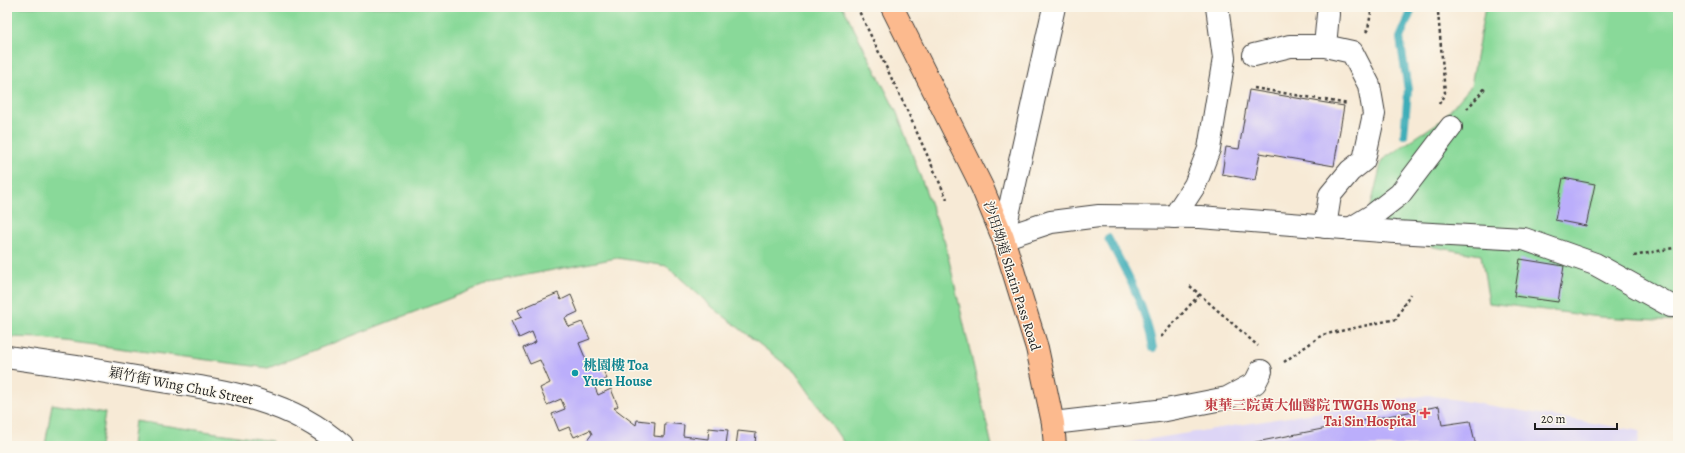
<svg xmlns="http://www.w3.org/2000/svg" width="1685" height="453" font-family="Alegreya,'Noto Serif TC',serif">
<rect width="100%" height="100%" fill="#fbf7ec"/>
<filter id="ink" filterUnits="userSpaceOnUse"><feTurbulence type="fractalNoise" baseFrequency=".025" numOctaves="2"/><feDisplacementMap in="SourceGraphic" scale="8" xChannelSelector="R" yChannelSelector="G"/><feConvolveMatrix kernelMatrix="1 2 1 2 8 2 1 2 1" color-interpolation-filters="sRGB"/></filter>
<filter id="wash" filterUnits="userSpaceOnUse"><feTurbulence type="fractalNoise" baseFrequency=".012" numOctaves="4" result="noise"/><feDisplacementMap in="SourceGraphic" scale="16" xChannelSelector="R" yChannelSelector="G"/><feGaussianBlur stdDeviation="0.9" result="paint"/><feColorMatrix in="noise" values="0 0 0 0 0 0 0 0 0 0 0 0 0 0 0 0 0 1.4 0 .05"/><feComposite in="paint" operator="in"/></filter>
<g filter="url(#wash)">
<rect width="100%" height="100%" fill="#f7ead6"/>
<polygon fill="#ddd5f6" points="1428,395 1640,431 1638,446 1107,446"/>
<g fill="#89d999" stroke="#527a5a">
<polygon points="7,7 843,7 897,113 945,243 992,446 846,446 795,372 711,306 667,266 617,258 495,281 268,368 42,338 7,337"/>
<polygon points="1485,7 1678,7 1678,321 1600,317 1489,303 1481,255 1364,235 1382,160 1442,120 1471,86"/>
<polygon points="52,404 105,413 100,446 45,446"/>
<polygon points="135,421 272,441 271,446 132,446"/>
</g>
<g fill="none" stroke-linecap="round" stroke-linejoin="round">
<g stroke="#3dadb8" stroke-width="8">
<polyline points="1404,135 1408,90 1400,38 1413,7"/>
<path d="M 1108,238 C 1127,273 1146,308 1153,348"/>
</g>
</g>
<g id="blocks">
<g fill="#bbaefb">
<polygon points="1249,90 1344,106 1334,166 1260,153 1255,180 1222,174 1226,147 1239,149"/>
<polygon points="1563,178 1595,184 1586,226 1555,220"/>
<polygon points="1520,259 1564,266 1558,302 1514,296"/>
<polygon points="558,293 561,300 571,295 578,312 565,318 569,327 582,322 590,339 579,343 589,367 600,363 607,379 594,385 598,395 611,389 618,406 614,408 636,425 637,420 655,422 654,436 664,437 665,423 684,425 683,436 708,439 709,428 728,430 726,444 735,446 583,446 592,434 590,430 574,437 569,427 559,431 552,414 565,409 561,399 547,405 540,388 550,383 540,360 530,364 523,348 536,342 532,332 519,338 511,321 522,317 518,310"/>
<polygon points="1439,406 1442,425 1470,421 1476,446 1236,446"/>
<polygon points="738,431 756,433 755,444 763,445 763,446 736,446"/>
</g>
</g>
</g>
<g filter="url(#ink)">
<use href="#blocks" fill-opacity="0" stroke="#3d3b38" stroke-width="1"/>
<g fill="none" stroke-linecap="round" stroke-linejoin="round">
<g stroke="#3d3b38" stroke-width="24">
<g id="minor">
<polyline points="1325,46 1328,14"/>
<polyline points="1254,55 1290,46 1325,46 1352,52 1369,85 1374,114 1364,160 1350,171 1330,195 1325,227"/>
<polyline points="1174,217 1195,185 1209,149 1224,58 1217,7"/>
<polyline points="1350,229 1373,215 1400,194 1451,127"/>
<polyline points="1003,238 1051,222 1099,216 1200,217 1395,232 1524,239 1595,264 1671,306 1678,306"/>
<polyline points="1003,238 1054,7"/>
<path d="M 7,357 C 52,363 97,370 142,378 C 213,389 287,396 342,446"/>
<polyline points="1053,423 1166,410 1227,398 1255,383 1261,371"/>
</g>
</g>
<g stroke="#3d3b38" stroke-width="24">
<polyline id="major" points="892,7 982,187 1003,238 1037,348 1053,423 1055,446"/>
</g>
<g stroke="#3d3b38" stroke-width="2.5" stroke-dasharray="3 3" stroke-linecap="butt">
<polyline points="857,7 905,106 947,199"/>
<polyline points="1439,7 1438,12 1445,93 1439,104"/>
<polyline points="1366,32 1368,29 1372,7"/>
<polyline points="1254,88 1348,104"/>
<polyline points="1467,109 1486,87"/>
<polyline points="1634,256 1678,247"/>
<polyline points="1190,286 1258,346"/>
<polyline points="1161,337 1200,294"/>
<polyline points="1284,362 1322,335 1396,319 1410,294"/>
</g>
<use href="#minor" stroke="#fff" stroke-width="22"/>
<use href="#major" stroke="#fcba8e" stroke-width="22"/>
</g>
</g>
<circle fill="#0f9aa8" stroke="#fbf7ec" stroke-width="1.5" cx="575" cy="373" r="4"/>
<path fill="#e0444e" stroke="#fbf7ec" stroke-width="1.5" d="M1423 407h4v4h4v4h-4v4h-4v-4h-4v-4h4z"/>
<g text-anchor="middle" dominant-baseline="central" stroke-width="3" stroke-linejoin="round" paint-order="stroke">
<g font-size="14" fill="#1c1c1c" stroke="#fbf7ec">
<text transform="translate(1012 276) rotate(72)">沙田坳道 Shatin Pass Road</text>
<text transform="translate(181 386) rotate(11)">穎竹街 Wing Chuk Street</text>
</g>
<g font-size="14" font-weight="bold" fill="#0d838f" stroke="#fbf7ec" text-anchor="start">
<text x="583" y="365">桃園樓 Toa<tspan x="583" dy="16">Yuen House</tspan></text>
</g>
<g font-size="14" font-weight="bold" fill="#be3a42" stroke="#fbf7ec" text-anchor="end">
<text x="1416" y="405">東華三院黃大仙醫院 TWGHs Wong<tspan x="1416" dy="16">Tai Sin Hospital</tspan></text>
</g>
</g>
<rect width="1685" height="453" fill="none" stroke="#fbf7ec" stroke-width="24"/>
<path d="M1535 423v6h82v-6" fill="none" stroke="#1c1c1c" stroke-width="2"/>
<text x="1541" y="423" font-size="12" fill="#1c1c1c" stroke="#fbf7ec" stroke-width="3" paint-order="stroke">20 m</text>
</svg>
